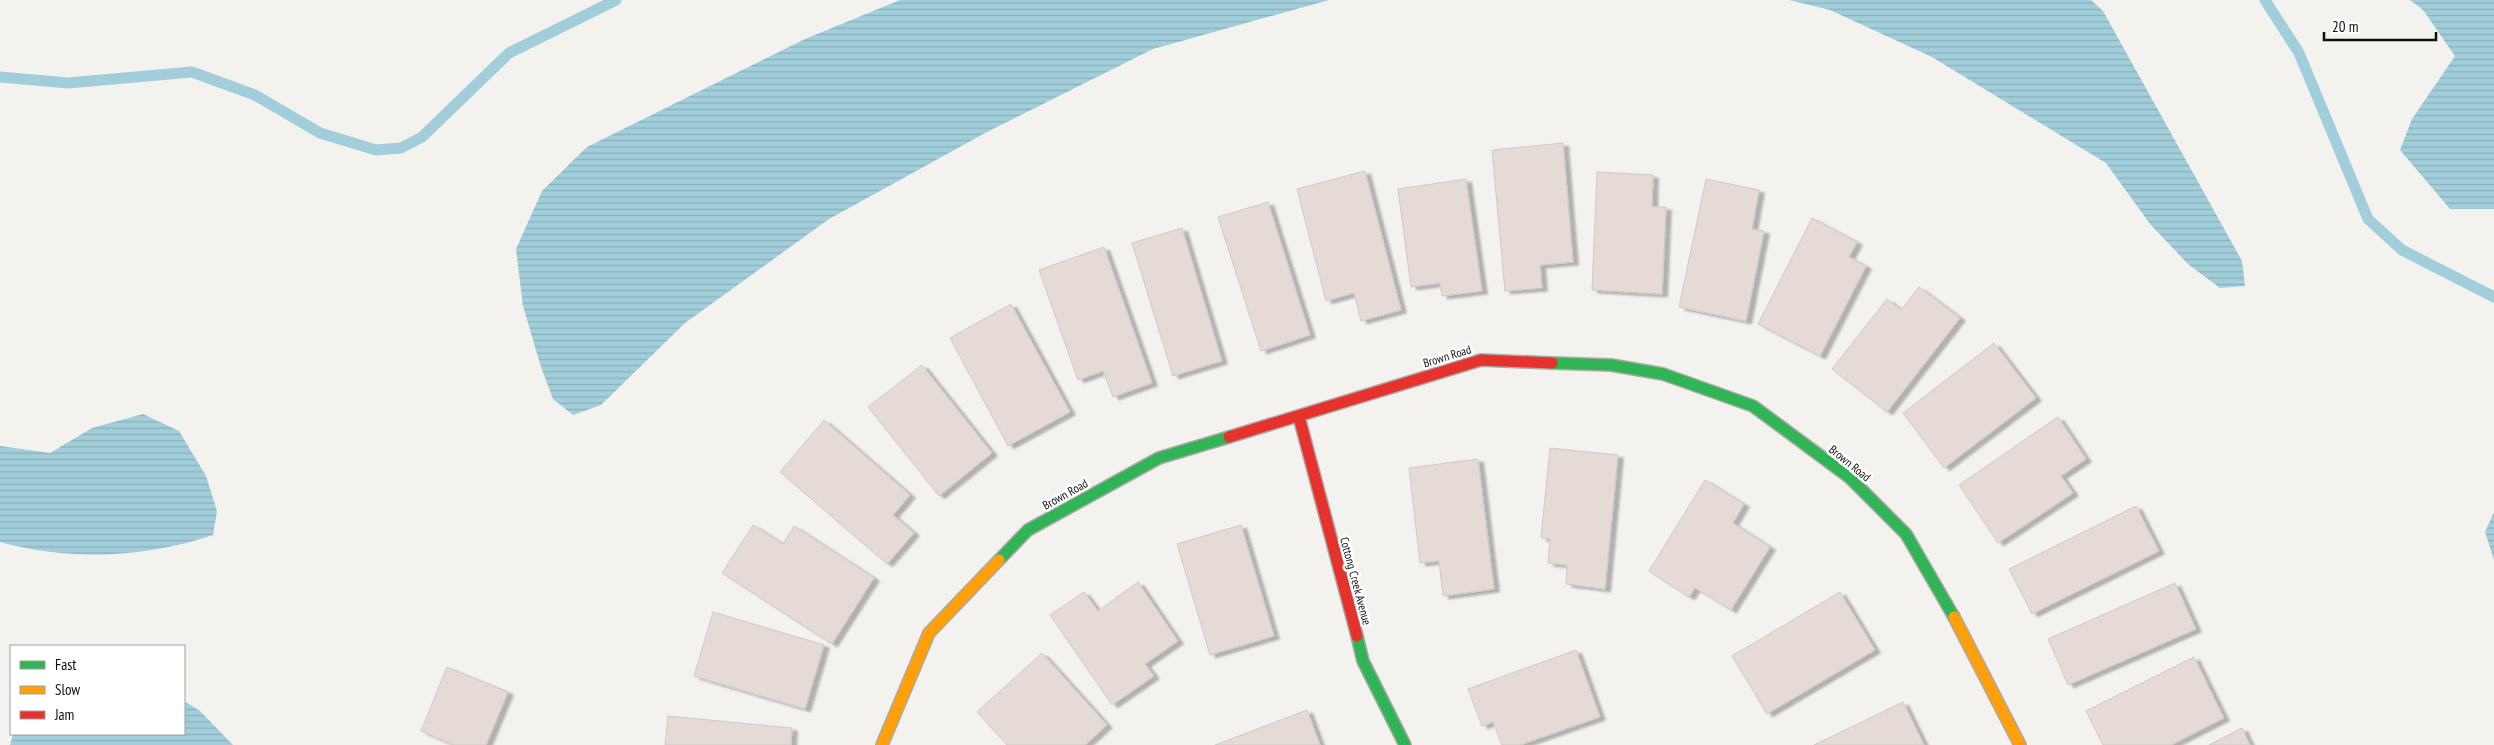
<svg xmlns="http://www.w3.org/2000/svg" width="2494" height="745" font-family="'PT Sans Narrow',sans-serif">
<defs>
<pattern id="water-rules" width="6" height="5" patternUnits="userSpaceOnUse" patternTransform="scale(1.25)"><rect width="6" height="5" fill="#a1ceda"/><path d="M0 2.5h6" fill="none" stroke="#89b0ba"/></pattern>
<filter id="shadow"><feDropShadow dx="5.5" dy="3" stdDeviation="1" flood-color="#0004"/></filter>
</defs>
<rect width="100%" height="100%" fill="#f3f2ee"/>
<g fill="url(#water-rules)">
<polygon points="900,0 1329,0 1153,49 987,132 829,219 685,323 601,405 573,415 553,399 541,367 523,306 516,249 542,191 587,147 805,39"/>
<polygon points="1789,0 2091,0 2103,11 2242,261 2245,286 2220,288 2188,264 2150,224 2106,163 1932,57 1830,10"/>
<polygon points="2410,0 2494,0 2494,209 2450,209 2400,150 2412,119 2455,56 2423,10"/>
<path d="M 143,414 L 179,431 L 206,476 L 217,511 L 213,535 C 145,558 70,561 0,542 L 0,446 L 50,453 L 92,428 Z"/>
<polygon points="2494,512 2494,560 2485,532"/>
<polygon points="184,701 200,711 233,745 10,745 13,734 184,734"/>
</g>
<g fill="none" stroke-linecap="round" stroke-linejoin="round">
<g stroke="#a1ceda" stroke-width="11">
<polyline points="2265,0 2299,53 2368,219 2402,250 2494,297"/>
<polyline points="0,77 68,83 192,72 255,95 320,133 376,150 401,148 422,137 509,53 616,0"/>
</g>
</g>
<g fill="#e6dad7" stroke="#cccac8" filter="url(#shadow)">
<polygon points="1563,143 1573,262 1540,265 1542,288 1505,291 1492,150"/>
<polygon points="1365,171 1401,310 1361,321 1354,293 1326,301 1297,189"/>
<polygon points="1597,172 1653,175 1652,207 1666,207 1662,294 1592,290"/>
<polygon points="1466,179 1482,291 1442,296 1440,283 1411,287 1398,189"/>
<polygon points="1706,179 1759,190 1752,229 1764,231 1746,321 1679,307"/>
<polygon points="1268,202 1310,335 1261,351 1218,217"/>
<polygon points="1812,218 1857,242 1849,257 1866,266 1820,356 1758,324"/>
<polygon points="1182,228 1222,361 1173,376 1132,243"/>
<polygon points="1104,247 1152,383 1113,397 1103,371 1078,380 1039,270"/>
<polygon points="1919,287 1960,318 1887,412 1832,369 1887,299 1901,310"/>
<polygon points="1011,304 1070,412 1008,446 950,338"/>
<polygon points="1994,343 2036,398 1944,468 1903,413"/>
<polygon points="922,365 992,453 939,496 868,407"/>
<polygon points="2058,417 2086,459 2061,476 2073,493 1998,543 1959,485"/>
<polygon points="824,420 910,495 893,515 914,533 887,564 780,472"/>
<polygon points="1550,448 1618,455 1605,589 1566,584 1567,565 1548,563 1550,539 1541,538"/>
<polygon points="1478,459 1494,589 1443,596 1439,561 1420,563 1409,468"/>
<polygon points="1705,480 1744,504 1733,523 1770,547 1731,610 1695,588 1689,597 1649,571"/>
<polygon points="2136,506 2159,551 2032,614 2009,569"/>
<polygon points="753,525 783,544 794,526 874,578 832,644 722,573"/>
<polygon points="1241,525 1274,636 1210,655 1177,544"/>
<polygon points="1138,582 1178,641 1145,664 1154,676 1112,705 1050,615 1084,592 1098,611"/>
<polygon points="2175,583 2196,629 2068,685 2048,639"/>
<polygon points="1840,592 1875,650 1767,714 1732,656"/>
<polygon points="713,612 824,645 805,709 694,676"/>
<polygon points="1576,650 1600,717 1520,745 1502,745 1493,722 1482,726 1468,689"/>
<polygon points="1042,653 1107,725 1085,745 1007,745 977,712"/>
<polygon points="2194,657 2224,718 2171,745 2103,745 2086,711"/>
<polygon points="447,667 508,692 486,745 454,745 421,731"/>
<polygon points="1903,702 1924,745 1814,745"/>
<polygon points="1307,710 1320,745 1215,745"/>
<polygon points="668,716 792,728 791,745 665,745"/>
<polygon points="2242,728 2250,745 2209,745"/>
</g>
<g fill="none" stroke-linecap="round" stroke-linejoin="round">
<g stroke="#abaaa8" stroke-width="14">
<g id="fast">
<polyline points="1552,363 1611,365 1663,374 1753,406 1849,477 1906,534 1954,617"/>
<polyline points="999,560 1028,530 1159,458 1229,437"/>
<polyline points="1357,636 1363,661 1405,745"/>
</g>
</g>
<g stroke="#abaaa8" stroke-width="14">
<g id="slow">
<polyline points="1954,617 2020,745"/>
<polyline points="882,745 929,633 999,560"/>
</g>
</g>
<g stroke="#abaaa8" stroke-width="14">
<g id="jam">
<polyline points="1299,417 1357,636"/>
<polyline points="1229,437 1481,360 1552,363"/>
</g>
</g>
<use href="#fast" stroke="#30b455" stroke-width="11"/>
<use href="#slow" stroke="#ff9f0a" stroke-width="11"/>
<use href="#jam" stroke="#e5322d" stroke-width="11"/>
</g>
<g text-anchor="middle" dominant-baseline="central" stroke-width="5" stroke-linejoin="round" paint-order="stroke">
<g font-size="12" fill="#0e0e0c" stroke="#fff">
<text transform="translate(1447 356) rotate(-17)">Brown Road</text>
<text transform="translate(1850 463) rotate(39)">Brown Road</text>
<text transform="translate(1065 494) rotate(-29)">Brown Road</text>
<text transform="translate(1356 581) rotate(75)">Cottong Creek Avenue</text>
</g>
</g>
<rect x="10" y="645" width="175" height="90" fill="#ffffff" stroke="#9f9f9e"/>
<rect x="20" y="661" width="25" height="8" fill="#30b455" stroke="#9f9f9e"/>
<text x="55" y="670" font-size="15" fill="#0e0e0c">Fast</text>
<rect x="20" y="686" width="25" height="8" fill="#ff9f0a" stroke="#9f9f9e"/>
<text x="55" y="695" font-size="15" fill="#0e0e0c">Slow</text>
<rect x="20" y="711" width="25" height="8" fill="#e5322d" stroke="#9f9f9e"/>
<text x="55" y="720" font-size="15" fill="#0e0e0c">Jam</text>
<path d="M2324 32v8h112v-8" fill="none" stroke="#0e0e0c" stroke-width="2.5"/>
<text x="2332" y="32" font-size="15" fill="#0e0e0c" stroke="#ffffff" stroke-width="4" paint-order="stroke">20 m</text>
</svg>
